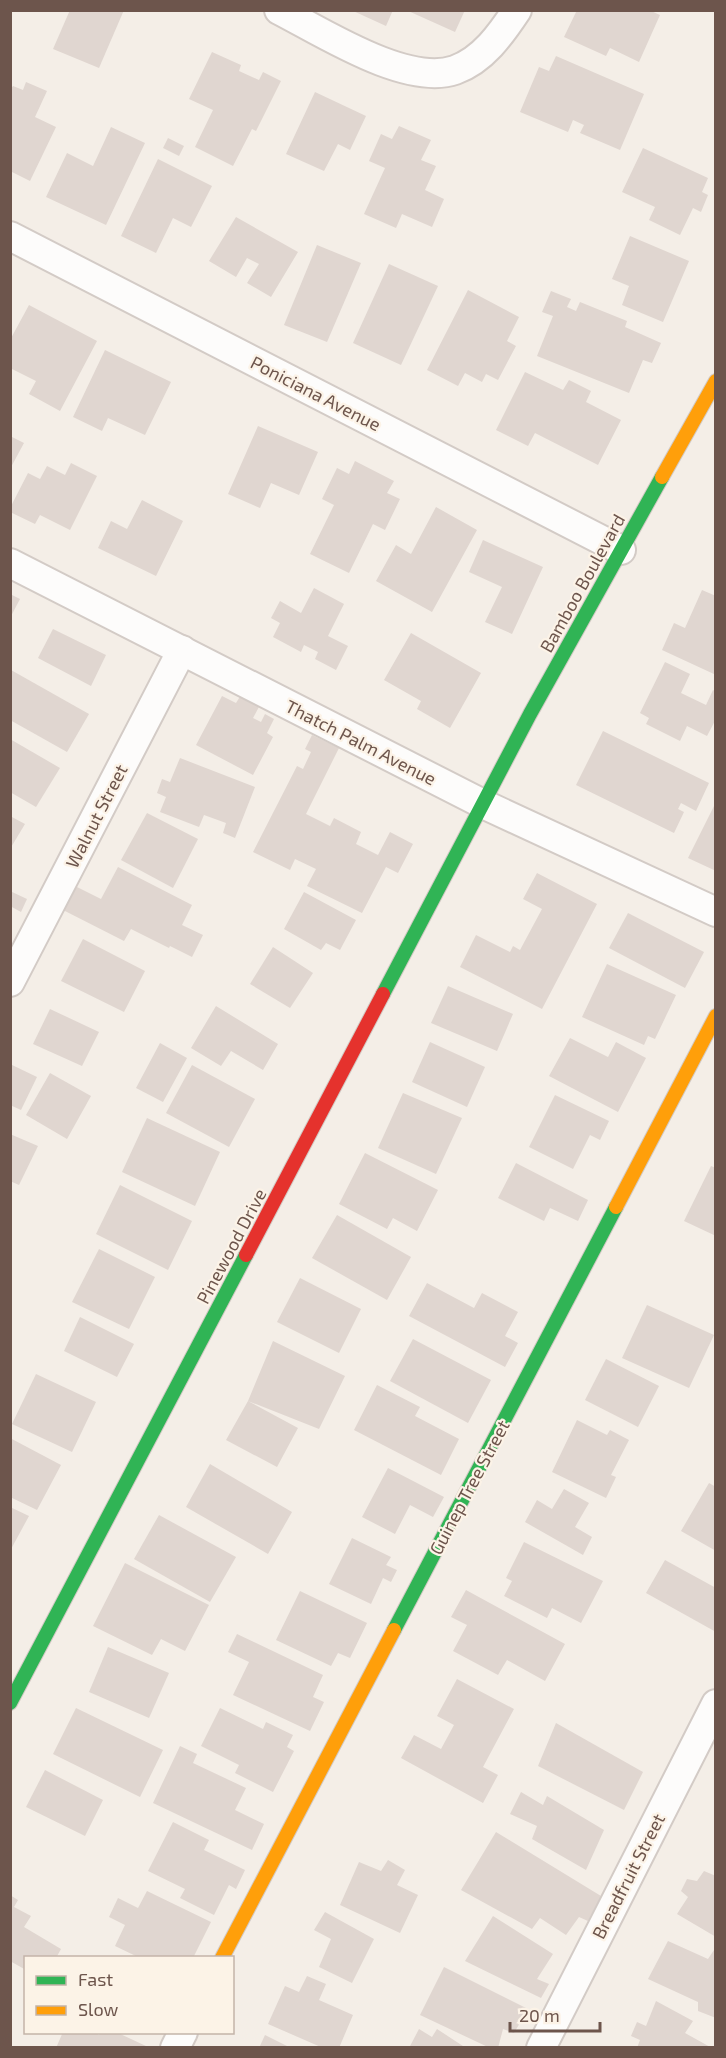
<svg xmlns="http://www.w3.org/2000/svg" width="726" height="2058" font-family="'Exo 2',sans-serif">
<rect width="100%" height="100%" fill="#f4eee7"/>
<g fill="#e0d6d0">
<polygon points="70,10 124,10 99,68 53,49"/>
<polygon points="351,10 393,10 386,26"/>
<polygon points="406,10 465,10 455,32"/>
<polygon points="577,10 649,10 660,15 639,62 610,48 606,56 564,37"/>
<polygon points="212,52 241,65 239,71 259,80 263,72 281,81 256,131 252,129 233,166 195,147 213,110 189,99"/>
<polygon points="556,56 644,94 620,150 580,133 584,125 573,120 568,132 520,112 539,67 549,71"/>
<polygon points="26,82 47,91 35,117 56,127 30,181 10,171 10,90 13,86 23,90"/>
<polygon points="315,92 366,116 350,150 338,144 324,171 286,154"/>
<polygon points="399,126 431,140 421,160 436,166 425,190 444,199 432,227 402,214 396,228 364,214 385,168 369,161 381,134 392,139"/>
<polygon points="111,127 145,143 106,225 46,197 67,153 93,166"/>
<polygon points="168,138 184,146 179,156 163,148"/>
<polygon points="643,148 708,178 702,192 708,195 701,212 693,208 680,235 649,220 655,207 622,192"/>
<polygon points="158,159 212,186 191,227 173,218 156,253 121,236"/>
<polygon points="236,217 298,252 271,297 247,283 259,264 247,258 236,277 209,261"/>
<polygon points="630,236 689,261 663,322 622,305 629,286 612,279"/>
<polygon points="317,245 361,263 327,342 284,325"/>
<polygon points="389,264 438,286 401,365 353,343"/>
<polygon points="468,290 519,317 507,341 516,346 498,380 486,374 482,382 465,373 458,386 427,370"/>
<polygon points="551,291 571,299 567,307 576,311 580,302 627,321 625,327 661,343 652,363 643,360 629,393 537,356 553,316 542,312"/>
<polygon points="29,305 97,341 60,411 29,394 36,381 10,368 10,340"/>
<polygon points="105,350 171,382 145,435 108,418 102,431 73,417"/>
<polygon points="525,372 563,390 569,380 591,391 586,402 621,420 598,465 535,433 528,446 496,430"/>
<polygon points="258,426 318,452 299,495 271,483 260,508 228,494"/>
<polygon points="10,436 24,443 10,469"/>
<polygon points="355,461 394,481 387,493 400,499 385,530 373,524 349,573 310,554 334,505 322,499 337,468 349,474"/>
<polygon points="71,463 97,476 70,530 40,515 35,524 10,512 10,508 28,473 40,479 47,466 65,475"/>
<polygon points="142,500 183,521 156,576 98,548 111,521 127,529"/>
<polygon points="436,507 477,530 432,612 376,581 396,545 411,554"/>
<polygon points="483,540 543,567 512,634 485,622 502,587 469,572"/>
<polygon points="314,588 344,604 328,636 348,646 336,670 315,659 318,652 304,645 301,652 273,637 280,623 271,618 280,601 301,613"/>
<polygon points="702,590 716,596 716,675 662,650 674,623 685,628"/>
<polygon points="10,594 20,599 10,618"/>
<polygon points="53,629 106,655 91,686 38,658"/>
<polygon points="411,633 481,673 450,728 417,709 421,701 384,680"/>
<polygon points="665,662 690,674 681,693 706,705 713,690 716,692 716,719 707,736 687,726 680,741 646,724 649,718 640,713"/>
<polygon points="11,670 89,714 67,752 10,720"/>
<polygon points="241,695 260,705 253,718 261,722 265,714 274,719 267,733 273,737 253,775 196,745 222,696 236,703"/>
<polygon points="603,731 709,783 696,811 681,803 678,809 684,812 674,833 576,785"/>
<polygon points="312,735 339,748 306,814 330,826 334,818 361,832 356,844 378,855 390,832 413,844 398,873 386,867 362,913 307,886 316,869 295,859 290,870 253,852 297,766 303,769 311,752 305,749"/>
<polygon points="10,739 60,768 36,807 10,792"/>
<polygon points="180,758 255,787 235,838 223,833 226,823 204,815 199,827 160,812 166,797 157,793 162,779 170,782"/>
<polygon points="716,802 716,871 688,858"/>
<polygon points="147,813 198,839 173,888 121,860"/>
<polygon points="10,816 25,824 10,849"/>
<polygon points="118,867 192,905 182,925 203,935 192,957 170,946 169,948 131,929 124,941 63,910 75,886 101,899"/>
<polygon points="537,873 597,904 542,1009 460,967 476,935 510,952 513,946 520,950 542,909 523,899"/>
<polygon points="10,891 27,899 21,912 10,906"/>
<polygon points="304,892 356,920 340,950 326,943 321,950 284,929"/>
<polygon points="628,913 704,952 685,988 609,948"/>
<polygon points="83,939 145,971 124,1012 61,981"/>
<polygon points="273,947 313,973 290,1008 250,984"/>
<polygon points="607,964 676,995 655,1039 648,1036 644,1045 582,1017"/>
<polygon points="448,986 513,1014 497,1051 431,1023"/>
<polygon points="216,1006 278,1044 263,1070 231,1051 221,1066 191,1048"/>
<polygon points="50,1009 99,1032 82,1066 33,1044"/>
<polygon points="570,1038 608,1057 616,1042 646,1058 618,1112 549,1076"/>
<polygon points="430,1042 485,1067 467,1107 412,1082"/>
<polygon points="160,1043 187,1058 163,1102 136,1088"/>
<polygon points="10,1064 37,1077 21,1110 10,1105"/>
<polygon points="192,1065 255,1099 229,1147 166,1113"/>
<polygon points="50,1073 91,1096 67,1139 26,1115"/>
<polygon points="403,1093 462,1118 436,1174 378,1148"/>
<polygon points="555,1095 609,1121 600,1140 590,1135 573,1169 529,1147"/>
<polygon points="147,1118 220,1152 195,1206 122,1172"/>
<polygon points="10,1134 38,1146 19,1185 10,1181"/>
<polygon points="365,1153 438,1190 417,1231 393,1218 387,1229 339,1204"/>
<polygon points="516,1163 588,1200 578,1221 550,1208 544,1221 498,1198"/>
<polygon points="711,1166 716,1168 716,1236 684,1221"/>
<polygon points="120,1185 192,1221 168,1270 96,1234"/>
<polygon points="337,1215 411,1257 387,1300 312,1258"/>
<polygon points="99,1249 155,1277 129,1329 72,1302"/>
<polygon points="300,1278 361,1309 339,1353 277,1322"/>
<polygon points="427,1283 474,1308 482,1293 518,1312 505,1336 518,1343 505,1367 409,1316"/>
<polygon points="647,1305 714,1335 689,1388 622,1358"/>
<polygon points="80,1317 134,1344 117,1377 64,1351"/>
<polygon points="413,1339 491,1380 468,1423 390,1381"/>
<polygon points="273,1341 345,1376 319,1429 248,1401 298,1428 277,1467 226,1440 248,1401"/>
<polygon points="606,1359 659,1386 638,1427 585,1400"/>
<polygon points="36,1374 96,1402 72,1452 12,1424"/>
<polygon points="377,1385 420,1407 415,1416 459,1439 441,1475 354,1430"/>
<polygon points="577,1420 607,1435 610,1430 629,1440 611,1475 616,1477 606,1498 552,1472"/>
<polygon points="10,1438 61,1465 37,1510 10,1497"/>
<polygon points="210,1464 292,1512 268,1554 186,1507"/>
<polygon points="388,1468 444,1497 433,1517 410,1505 395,1534 362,1517"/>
<polygon points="709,1483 716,1487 716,1551 681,1531"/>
<polygon points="564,1489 589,1503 575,1527 592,1537 583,1555 525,1522 537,1500 552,1509"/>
<polygon points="10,1507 29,1516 10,1551"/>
<polygon points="159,1515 236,1557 210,1602 134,1559"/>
<polygon points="352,1538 391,1557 386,1565 397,1570 391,1582 383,1578 371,1604 329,1584"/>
<polygon points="524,1542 603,1581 581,1623 552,1608 547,1618 504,1596 512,1581 506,1578"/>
<polygon points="665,1560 716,1588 716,1632 646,1593"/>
<polygon points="125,1563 209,1605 185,1651 161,1639 152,1655 93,1626"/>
<polygon points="466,1590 565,1644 545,1681 507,1660 498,1675 453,1651 467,1625 451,1617"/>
<polygon points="300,1591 367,1623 350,1658 338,1653 331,1666 276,1640"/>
<polygon points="237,1634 323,1675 313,1697 324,1702 310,1731 233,1695 249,1662 228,1652"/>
<polygon points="108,1647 169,1673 149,1718 89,1692"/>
<polygon points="457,1679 514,1709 483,1767 498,1775 483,1803 401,1758 414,1735 441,1749 454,1725 437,1716"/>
<polygon points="76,1708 163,1750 140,1797 53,1754"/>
<polygon points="220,1708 263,1729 266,1722 293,1735 287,1747 294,1751 273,1792 235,1773 239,1765 201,1746"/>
<polygon points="556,1723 643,1772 624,1810 538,1766"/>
<polygon points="180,1746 197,1754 193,1763 246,1788 235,1810 264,1824 252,1850 153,1803"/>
<polygon points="45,1770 103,1800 85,1836 26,1807"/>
<polygon points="521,1792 543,1805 547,1796 604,1830 586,1870 532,1839 537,1826 510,1814"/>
<polygon points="173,1822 209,1840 204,1850 245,1870 236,1889 229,1885 214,1915 180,1898 185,1889 148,1871"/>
<polygon points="496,1832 601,1896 588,1921 579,1917 566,1935 540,1918 532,1929 461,1890"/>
<polygon points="388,1860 405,1870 397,1885 418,1895 400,1933 340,1905 359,1862 381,1871"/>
<polygon points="704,1871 716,1876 716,1937 677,1914 688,1897 681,1891 687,1879 697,1881"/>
<polygon points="147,1891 211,1922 193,1958 140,1958 115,1946 125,1925 109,1917 118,1898 138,1908"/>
<polygon points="10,1895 18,1900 14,1907 31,1916 24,1927 61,1949 56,1958 26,1958 26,1970 10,1961"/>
<polygon points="325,1912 374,1939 352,1983 319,1967 331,1939 314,1930"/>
<polygon points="493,1916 553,1954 537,1979 549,1984 541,1998 465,1961"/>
<polygon points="668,1941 708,1959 716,1947 716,2018 698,2011 698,2002 648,1979"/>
<polygon points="444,1967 528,2009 514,2033 503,2029 498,2048 490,2048 420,2015"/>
<polygon points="307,1976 326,1984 319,2000 353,2015 339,2048 323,2048 268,2024 285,1986 299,1992"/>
<polygon points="656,2001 693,2021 685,2033 712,2048 637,2048 640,2040 631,2036 637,2022 646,2026"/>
<polygon points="419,2029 432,2037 437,2029 466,2048 409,2048"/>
<polygon points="63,2032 94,2032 99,2035 101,2032 116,2032 146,2046 145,2048 56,2048"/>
<polygon points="265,2035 291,2048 259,2048"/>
</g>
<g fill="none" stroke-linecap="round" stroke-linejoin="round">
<g stroke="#d3cbc6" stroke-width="32">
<g id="street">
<path d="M 279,10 C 322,32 407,87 455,70 C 483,60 501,34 517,10"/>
<polyline points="10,236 621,550"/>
<polyline points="10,563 483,804 716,912"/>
<polyline points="10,982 182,650"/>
<polyline points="175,2048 183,2032"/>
<polyline points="541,2048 716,1704"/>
</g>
</g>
<g stroke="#d2cac4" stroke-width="16">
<g id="fast">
<polyline points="383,994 530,714 662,477"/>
<polyline points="394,1630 616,1207"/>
<polyline points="10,1703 246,1255"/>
</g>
</g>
<g stroke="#d2cac4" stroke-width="16">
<g id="slow">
<polyline points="662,477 716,381"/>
<polyline points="616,1207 716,1016"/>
<polyline points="222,1958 394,1630"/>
</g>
</g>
<g stroke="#d2cac4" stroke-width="16">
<polyline id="jam" points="246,1255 383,994"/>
</g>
<use href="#street" stroke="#fdfcfb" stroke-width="28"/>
<use href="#fast" stroke="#30b455" stroke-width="14"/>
<use href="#slow" stroke="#ff9f0a" stroke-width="14"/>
<use href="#jam" stroke="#e5322d" stroke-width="14"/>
</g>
<g text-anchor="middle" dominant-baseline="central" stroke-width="4.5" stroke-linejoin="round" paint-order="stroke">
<g font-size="18" fill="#6d554c" stroke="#fcf3e7">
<text transform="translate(316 393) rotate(27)">Poniciana Avenue</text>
<text transform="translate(582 583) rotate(-61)">Bamboo Boulevard</text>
<text transform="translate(361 742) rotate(27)">Thatch Palm Avenue</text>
<text transform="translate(96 816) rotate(-63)">Walnut Street</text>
<text transform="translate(231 1246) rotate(-62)">Pinewood Drive</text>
<text transform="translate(469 1487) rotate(-62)">Guinep Tree Street</text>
<text transform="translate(628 1876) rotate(-63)">Breadfruit Street</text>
</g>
</g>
<rect width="726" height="2058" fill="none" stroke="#6d554c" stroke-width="24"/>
<rect x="24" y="1956" width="210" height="78" fill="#fcf3e7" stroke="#c3b4a9" stroke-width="1.5"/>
<rect x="36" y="1976" width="30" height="9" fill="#30b455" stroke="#c3b4a9" stroke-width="1.5"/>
<text x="78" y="1986" font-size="18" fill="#6d554c">Fast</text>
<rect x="36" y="2006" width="30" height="9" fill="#ff9f0a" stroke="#c3b4a9" stroke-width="1.5"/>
<text x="78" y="2016" font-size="18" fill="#6d554c">Slow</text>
<path d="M510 2022v9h90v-9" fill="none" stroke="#6d554c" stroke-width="3"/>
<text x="519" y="2022" font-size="18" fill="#6d554c" stroke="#fcf3e7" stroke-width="4.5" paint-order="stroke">20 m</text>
</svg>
